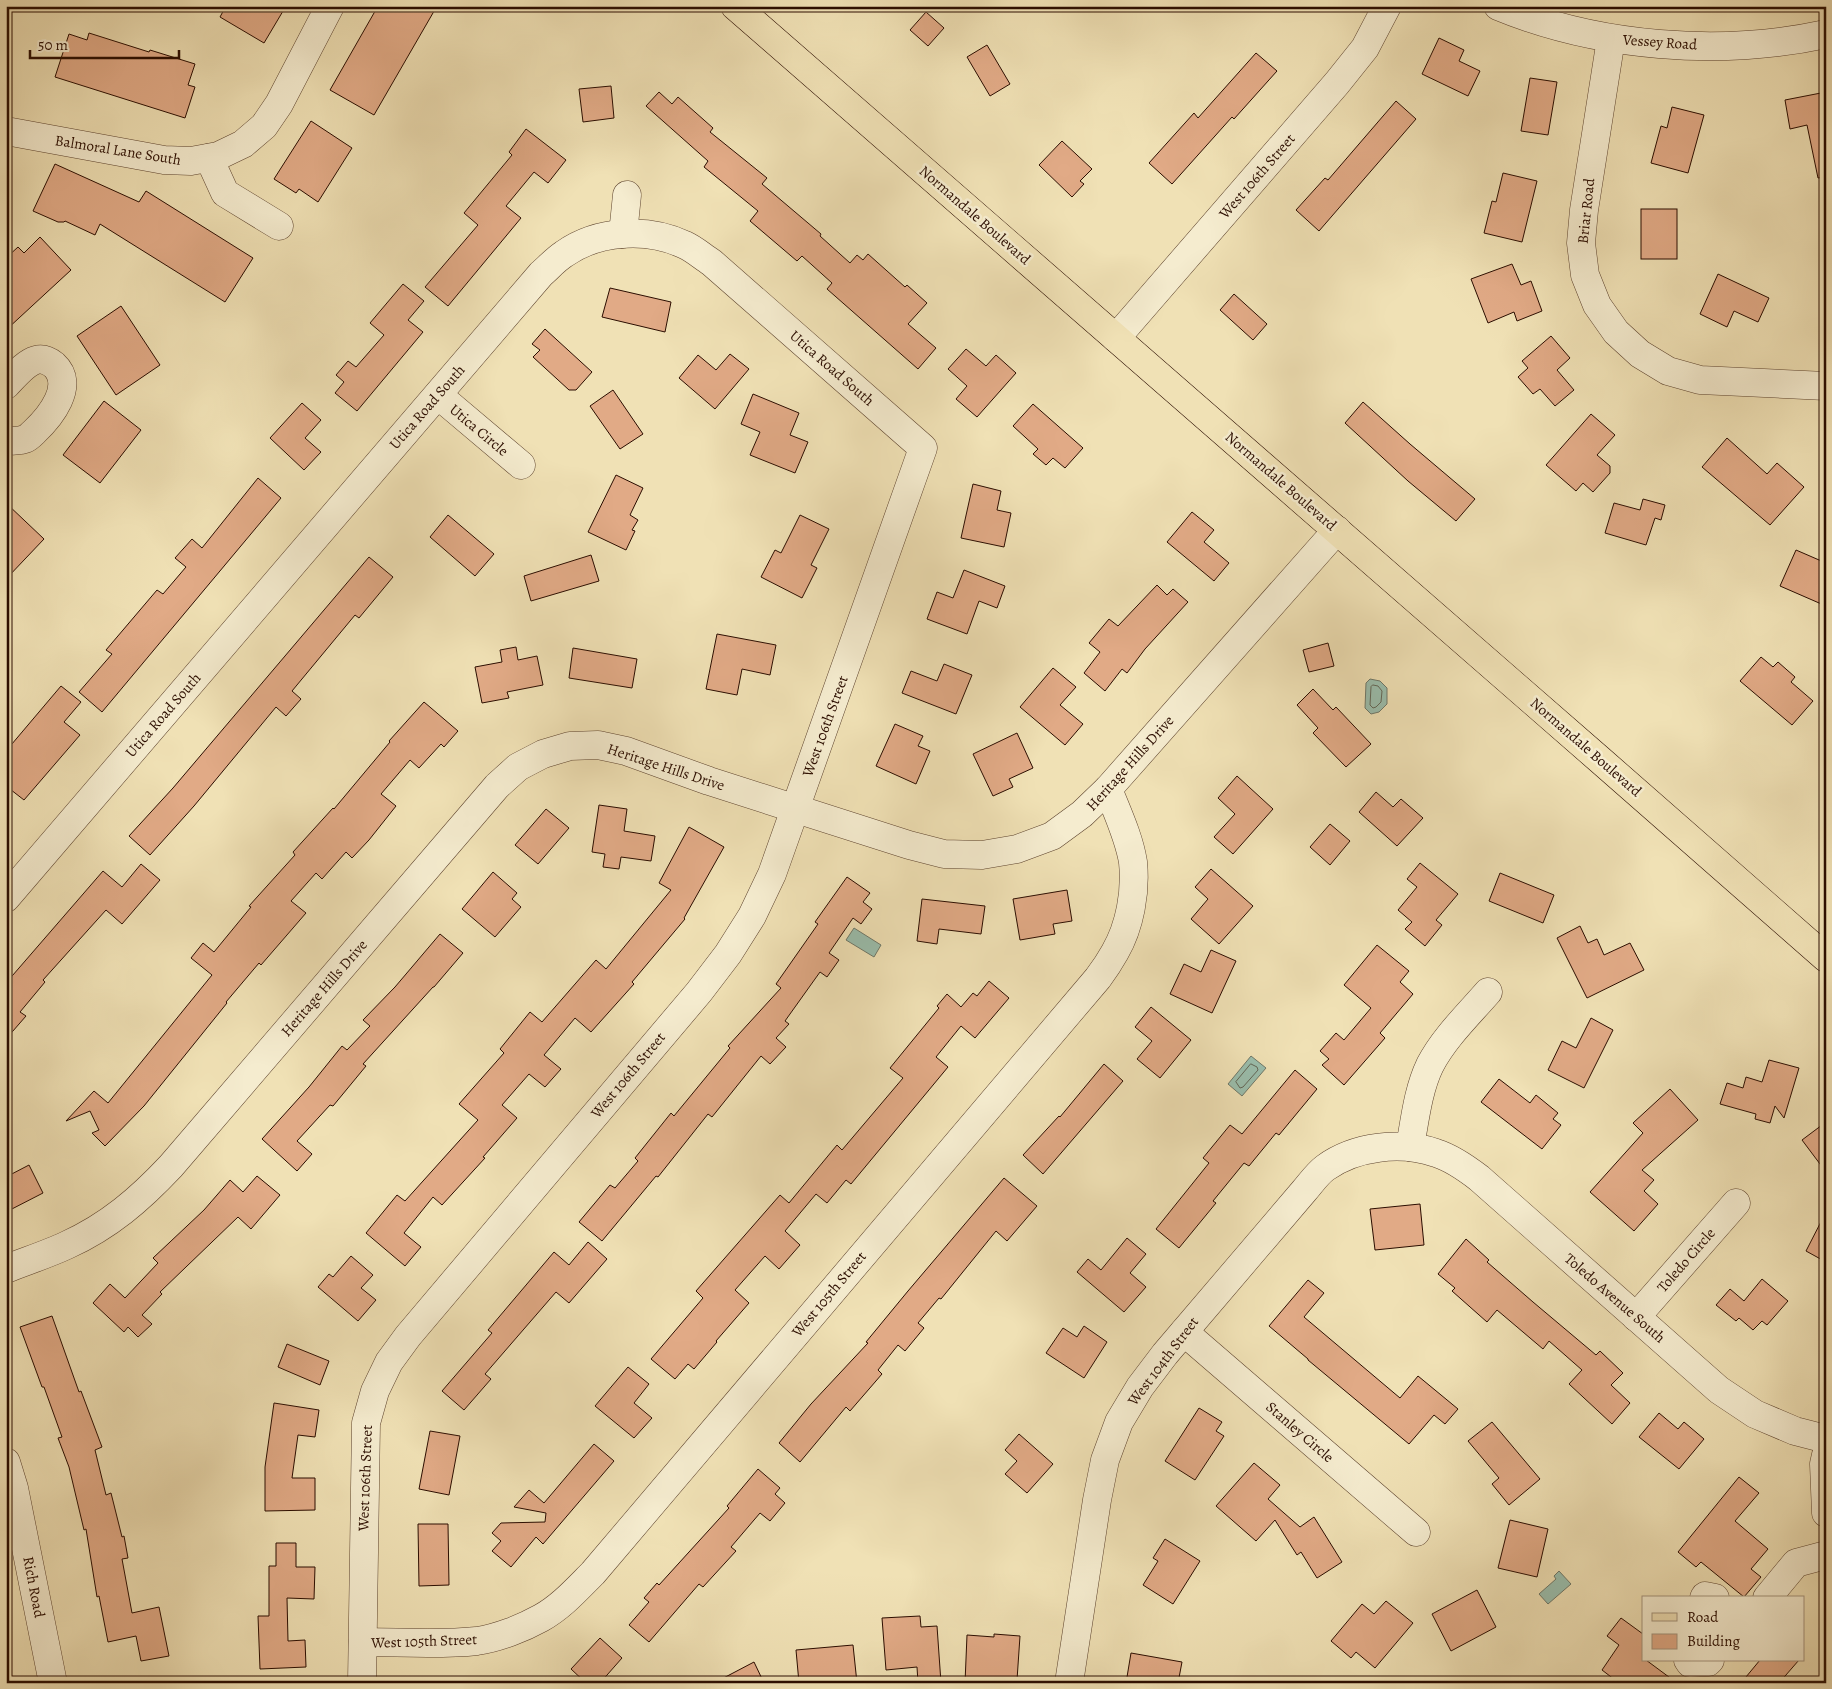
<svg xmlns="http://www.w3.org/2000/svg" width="1832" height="1689" font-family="Alegreya,serif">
<rect width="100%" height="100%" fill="#f0e1b5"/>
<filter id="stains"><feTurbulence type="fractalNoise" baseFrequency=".004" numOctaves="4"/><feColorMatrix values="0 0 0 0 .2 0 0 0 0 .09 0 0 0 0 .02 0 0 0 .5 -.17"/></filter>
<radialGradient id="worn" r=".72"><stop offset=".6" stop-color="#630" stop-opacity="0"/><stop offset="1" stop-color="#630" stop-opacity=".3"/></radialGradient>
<g fill="#9abead" stroke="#6e7768">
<polygon points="1370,679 1380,681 1387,688 1387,704 1379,712 1371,714 1365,708 1366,683"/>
<polygon points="854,928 881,945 874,957 846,940"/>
<polygon points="1251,1056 1266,1068 1242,1096 1228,1084"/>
<polygon points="1559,1571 1571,1584 1548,1604 1539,1594 1556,1579 1554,1576"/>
</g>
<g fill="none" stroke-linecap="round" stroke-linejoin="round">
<g stroke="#626656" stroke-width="1">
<polygon points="1373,685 1378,686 1382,691 1381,702 1376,707 1373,708 1370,705 1371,687"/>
<polygon points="1251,1064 1257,1067 1258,1070 1243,1087 1240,1088 1236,1082"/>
</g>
</g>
<g fill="#e1aa86" stroke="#2b0d00">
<polygon points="226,6 286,6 264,43 220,17"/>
<polygon points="378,6 437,6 374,115 330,90"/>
<polygon points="926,12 944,28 928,46 910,30"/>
<polygon points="89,33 149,52 150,50 195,64 188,85 195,87 185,118 55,77 69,34 87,40"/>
<polygon points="1439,38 1464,50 1459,61 1480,71 1468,96 1422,74"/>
<polygon points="987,45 1010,84 990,96 967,57"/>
<polygon points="1256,53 1277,71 1234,119 1232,117 1172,184 1149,163 1194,113 1198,118"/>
<polygon points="1530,78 1557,82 1548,135 1521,131"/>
<polygon points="611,86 614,118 583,122 579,89"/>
<polygon points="659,92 672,104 678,97 713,128 710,132 767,178 762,184 821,234 820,236 850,263 857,255 863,260 868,254 905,287 907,285 927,303 908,324 936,348 918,369 827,289 832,283 802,256 797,261 750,221 758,211 704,167 708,161 646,106"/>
<polygon points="1826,92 1826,177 1818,178 1807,125 1790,129 1785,100"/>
<polygon points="1396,101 1416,119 1319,231 1296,210 1325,178 1328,180"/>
<polygon points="1672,107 1704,115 1688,173 1651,163 1661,126 1667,128"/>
<polygon points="311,121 352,148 318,202 299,189 296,193 274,179"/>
<polygon points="526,129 566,160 548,183 534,172 506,206 521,218 448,306 425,287 478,225 464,213 512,155 509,152"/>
<polygon points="1062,141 1092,169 1080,181 1084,184 1072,197 1039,165"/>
<polygon points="55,164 139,202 146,191 253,258 225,302 100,224 95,235 65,221 64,222 58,222 33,211"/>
<polygon points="1503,173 1537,181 1522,242 1484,233 1492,201 1496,202"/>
<rect x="1641" y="209" width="36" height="50"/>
<polygon points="40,237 71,270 6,330 6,258 18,247 24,253"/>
<polygon points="1512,264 1521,285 1531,281 1542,311 1517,321 1514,312 1488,323 1471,279"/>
<polygon points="1718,274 1769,298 1758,322 1734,311 1727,327 1700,314"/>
<polygon points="403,284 424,301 408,320 423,332 357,411 335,393 344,382 336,375 348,361 356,367 384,335 370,323"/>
<polygon points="610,288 671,302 665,332 602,317"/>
<polygon points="1234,294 1267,324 1253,340 1220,310"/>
<polygon points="121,306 160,365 116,395 77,336"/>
<polygon points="545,329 592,372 576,390 569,390 533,357 540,350 532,344"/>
<polygon points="1551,336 1570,358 1557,370 1574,390 1555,406 1540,389 1533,394 1518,377 1528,368 1522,361"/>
<polygon points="966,349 986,366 996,355 1016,373 977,417 956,399 967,386 948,369"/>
<polygon points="730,354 749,369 715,409 679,378 698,355 716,370"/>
<polygon points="613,390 643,434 620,449 590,406"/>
<polygon points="753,394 799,413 790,435 808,442 795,473 750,455 760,432 741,424"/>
<polygon points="104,401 141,430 100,483 63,455"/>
<polygon points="1363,402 1410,444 1475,499 1456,521 1408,481 1345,423"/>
<polygon points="302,403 321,420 305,438 321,452 304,470 270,438"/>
<polygon points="1033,404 1083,448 1065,468 1053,458 1046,465 1033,454 1038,449 1013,426"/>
<polygon points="1591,414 1615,435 1597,455 1610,466 1610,473 1593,492 1583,483 1576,491 1546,465"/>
<polygon points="1727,438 1767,474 1777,463 1804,487 1770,525 1702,467"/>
<polygon points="616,475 643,488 630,515 638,520 632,530 635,531 626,550 588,532"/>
<polygon points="258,478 281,498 102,712 79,692 112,654 106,650 157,590 163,594 186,567 175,558 192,539 202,548"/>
<polygon points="973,484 1001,491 997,510 1011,513 1004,547 961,538"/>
<polygon points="1643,499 1665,505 1661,520 1655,518 1646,545 1605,533 1614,503 1640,510"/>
<polygon points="6,503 44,539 6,579"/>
<polygon points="1192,512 1214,530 1204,542 1229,563 1214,581 1167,542"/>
<polygon points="448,515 494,554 475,576 430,537"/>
<polygon points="800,515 829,529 811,565 817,568 802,598 761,577 775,550 781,553"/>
<polygon points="1796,550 1826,563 1826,606 1780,586"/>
<polygon points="591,555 599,581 531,601 524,576"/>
<polygon points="369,557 393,577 359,618 355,615 292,691 301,699 286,716 276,707 194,806 150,855 129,836 173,788"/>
<polygon points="964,570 1005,586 997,608 979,601 967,634 927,619 937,592 953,598"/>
<polygon points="1157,585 1167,595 1173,589 1188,602 1145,649 1127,673 1122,669 1105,691 1084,673 1100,652 1089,643 1109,619 1118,626"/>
<polygon points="717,634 776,645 770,675 742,669 737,695 706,689"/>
<polygon points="1328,643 1334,666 1309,672 1303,650"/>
<polygon points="516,647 518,660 537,656 543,685 507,692 509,698 482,703 475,667 502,662 500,650"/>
<polygon points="573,648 637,659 632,688 569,678"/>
<polygon points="1761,657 1773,667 1778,662 1795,677 1791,682 1813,701 1792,725 1740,681"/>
<polygon points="944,664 972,675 956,714 902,693 911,671 937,681"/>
<polygon points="1053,668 1076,687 1060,705 1083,724 1065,745 1020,707"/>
<polygon points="61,686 81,702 64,722 80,735 24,800 6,786 6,751"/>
<polygon points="1313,689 1333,710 1336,707 1371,744 1346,767 1313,733 1318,728 1297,705"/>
<polygon points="424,702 458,731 444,747 441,744 419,768 410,760 381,794 396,806 369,840 352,858 346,852 322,879 316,873 291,901 306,913 261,965 259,963 226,1002 227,1003 144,1106 105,1146 92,1133 99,1130 90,1111 66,1121 94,1091 108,1103 212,975 191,958 203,943 214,952 251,907 249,906 295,855 293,852 333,808 334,809 390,742 389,741"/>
<polygon points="895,724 923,736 918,746 930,751 916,784 876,766"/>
<polygon points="1017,733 1033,768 1009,779 1013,787 993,796 973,754"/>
<polygon points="1237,776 1273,809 1233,854 1214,837 1235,814 1218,798"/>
<polygon points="1376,792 1393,807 1401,799 1423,818 1397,846 1359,812"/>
<polygon points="599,805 627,809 624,831 655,836 651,861 621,857 619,869 603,867 605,854 592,852"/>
<polygon points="546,809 569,828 538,864 515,845"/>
<polygon points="1330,824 1350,841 1330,865 1310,847"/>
<polygon points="689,827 724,847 684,918 685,919 632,982 634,984 591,1032 575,1018 544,1055 561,1069 545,1087 529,1074 502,1105 517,1118 483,1157 485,1158 442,1205 433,1197 404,1233 421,1247 405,1266 366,1233 397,1195 405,1201 478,1120 459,1104 504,1053 500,1049 530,1012 542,1022 596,960 606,969 671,890 659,883"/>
<polygon points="1420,863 1458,894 1436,920 1442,925 1425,946 1405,929 1412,922 1398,910 1417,887 1407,879"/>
<polygon points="141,864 160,880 122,924 106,910 43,980 45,982 20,1012 26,1016 6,1039 6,983 103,871 122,887"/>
<polygon points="1211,869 1253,906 1219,944 1191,919 1208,899 1195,887"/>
<polygon points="493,872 517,893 512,899 521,907 495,937 462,909"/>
<polygon points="1500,873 1554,895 1543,923 1489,901"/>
<polygon points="847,877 870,893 863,902 872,909 861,924 853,918 829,953 839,960 827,977 820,972 785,1021 789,1024 776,1038 786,1047 770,1064 761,1056 712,1117 708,1114 658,1177 656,1176 602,1241 579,1222 610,1185 615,1188 638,1161 635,1158 671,1113 674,1116 730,1048 728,1046 781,988 776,984 818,924 815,922"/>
<polygon points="1067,890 1072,921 1053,924 1055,934 1020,940 1013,899"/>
<polygon points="922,899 985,906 981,934 939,929 937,944 917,941"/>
<polygon points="1580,926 1588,943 1597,939 1604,955 1630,943 1644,970 1587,998 1557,938"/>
<polygon points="440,934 463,953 434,987 433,987 363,1064 366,1066 333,1106 330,1105 297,1141 312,1154 297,1171 262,1139 309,1087 342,1046 347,1050 370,1026 363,1020 395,987"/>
<polygon points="1377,945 1409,971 1400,982 1413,994 1380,1033 1385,1038 1344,1085 1322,1065 1329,1059 1320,1051 1336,1033 1344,1040 1371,1008 1344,985"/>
<polygon points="1211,950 1236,961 1212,1013 1170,994 1184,964 1201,972"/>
<polygon points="989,981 1009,998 975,1038 961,1026 936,1057 948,1067 851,1184 846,1180 827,1203 816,1194 785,1231 800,1245 779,1269 765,1256 735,1290 749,1303 716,1341 717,1342 694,1369 688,1364 675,1379 651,1359 703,1298 696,1291 780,1195 789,1203 837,1145 842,1150 903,1078 890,1068 939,1008 937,1006 947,994 961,1007 973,993 977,996"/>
<polygon points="1151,1007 1191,1040 1160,1078 1137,1059 1152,1041 1135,1027"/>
<polygon points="1591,1018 1613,1030 1584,1088 1548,1070 1562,1041 1576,1048"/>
<polygon points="1769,1060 1799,1068 1784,1118 1775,1106 1770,1123 1755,1119 1756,1114 1720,1104 1727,1083 1743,1088 1746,1077 1762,1082"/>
<polygon points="1104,1064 1123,1081 1043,1174 1023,1155 1059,1116 1060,1117"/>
<polygon points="1295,1070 1317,1089 1279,1135 1276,1133 1249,1166 1244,1163 1213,1201 1216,1203 1179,1248 1156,1229 1209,1163 1203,1158 1230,1125 1242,1134"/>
<polygon points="1499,1079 1530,1103 1536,1095 1558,1113 1553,1119 1561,1125 1542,1149 1481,1102"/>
<polygon points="1670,1089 1698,1120 1642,1170 1654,1180 1644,1191 1658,1204 1634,1231 1590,1192 1643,1133 1633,1123"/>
<polygon points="1826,1122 1826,1172 1802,1140"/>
<polygon points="29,1165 43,1193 6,1212 6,1177"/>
<polygon points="257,1176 280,1195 251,1229 238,1217 160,1292 162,1294 142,1315 152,1324 138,1337 128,1327 124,1332 93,1303 110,1284 125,1298 158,1263 153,1258 204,1210 230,1180 243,1192"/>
<polygon points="1004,1178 1037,1206 1007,1241 996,1231 941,1299 939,1298 918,1323 924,1328 905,1351 898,1345 878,1370 882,1374 850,1411 846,1407 800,1462 779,1443 811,1404 868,1343 866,1342 908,1291"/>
<polygon points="1420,1204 1424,1245 1375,1250 1370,1209"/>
<polygon points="1826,1212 1826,1262 1806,1251"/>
<polygon points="1127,1238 1146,1254 1130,1273 1146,1287 1124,1312 1077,1272 1088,1259 1101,1270"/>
<polygon points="1466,1239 1489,1260 1487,1262 1533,1302 1596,1355 1600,1351 1623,1373 1611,1385 1630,1403 1612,1424 1569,1384 1582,1370 1549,1341 1543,1349 1497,1310 1487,1322 1452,1291 1455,1288 1438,1274"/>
<polygon points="588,1242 607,1259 569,1303 556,1292 485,1374 491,1379 464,1410 442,1391 492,1333 488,1330 554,1252 569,1265"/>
<polygon points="351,1256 373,1275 361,1288 376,1300 358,1321 318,1287 329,1274 333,1277"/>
<polygon points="1762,1279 1788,1301 1767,1325 1762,1321 1753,1330 1739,1318 1736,1321 1716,1305 1730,1289 1744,1301"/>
<polygon points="1308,1280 1324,1293 1304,1317 1400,1398 1418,1376 1458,1409 1445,1424 1434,1415 1409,1444 1308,1360 1308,1359 1269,1326"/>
<polygon points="52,1316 79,1392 81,1391 102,1447 95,1450 106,1495 111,1493 122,1537 124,1536 128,1558 122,1559 132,1613 159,1607 169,1656 141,1661 136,1636 108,1642 99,1596 97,1597 86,1529 84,1530 69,1467 58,1438 62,1437 44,1387 42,1387 20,1327"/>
<polygon points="1084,1326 1107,1342 1084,1378 1046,1353 1063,1328 1077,1337"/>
<polygon points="287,1344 329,1361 320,1385 278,1367"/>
<polygon points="628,1367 649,1384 634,1403 652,1418 634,1438 595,1406"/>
<polygon points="274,1403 319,1410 315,1437 298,1435 292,1478 315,1478 315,1510 265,1511 265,1467"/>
<polygon points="1199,1408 1222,1422 1216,1431 1224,1436 1195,1480 1165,1461"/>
<polygon points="1659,1413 1678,1429 1684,1422 1704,1439 1679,1469 1639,1437"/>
<polygon points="1492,1422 1540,1479 1509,1505 1492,1484 1499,1478 1468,1441"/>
<polygon points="430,1431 460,1436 449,1495 419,1489"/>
<polygon points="1019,1434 1053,1464 1027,1493 1005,1474 1017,1461 1005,1450"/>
<polygon points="594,1444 614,1461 543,1544 536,1537 511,1567 492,1551 501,1541 492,1533 501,1523 545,1522 546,1513 514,1507 529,1490 544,1503"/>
<polygon points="1254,1463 1280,1485 1268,1499 1300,1527 1314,1517 1342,1562 1317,1578 1301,1552 1297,1555 1275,1520 1256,1541 1216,1506"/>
<polygon points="758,1469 780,1488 775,1494 785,1503 770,1521 760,1513 731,1547 736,1551 703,1587 699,1584 649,1642 629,1625 649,1602 644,1598 657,1583 659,1585 729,1508 727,1506"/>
<polygon points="1739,1477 1759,1493 1735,1521 1768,1549 1751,1569 1761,1577 1744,1597 1701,1562 1696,1567 1678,1552"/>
<polygon points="1510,1520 1548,1529 1537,1577 1498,1568"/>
<polygon points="418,1524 448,1524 449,1585 419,1586"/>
<polygon points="1165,1539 1200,1561 1173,1604 1143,1585 1158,1561 1153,1558"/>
<polygon points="276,1543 296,1543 296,1567 315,1567 314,1599 287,1598 288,1641 305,1640 306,1667 260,1669 258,1616 269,1616 269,1566 276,1566"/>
<polygon points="1477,1590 1496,1627 1451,1651 1432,1614"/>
<polygon points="1386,1601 1413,1623 1375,1668 1356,1652 1351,1658 1331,1641 1362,1604 1374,1614"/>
<polygon points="920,1616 921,1627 937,1626 941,1683 918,1683 917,1667 886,1670 882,1618"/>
<polygon points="1621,1618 1643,1634 1643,1660 1646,1660 1677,1683 1619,1683 1602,1670 1619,1645 1607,1636"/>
<polygon points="994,1634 1020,1636 1017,1680 993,1679 993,1683 965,1683 967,1635 994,1637"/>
<polygon points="600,1638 622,1658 600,1683 586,1683 571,1669"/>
<polygon points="853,1645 857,1683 799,1683 796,1650"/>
<polygon points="1131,1653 1182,1662 1178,1683 1126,1683"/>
<polygon points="1760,1660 1799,1660 1779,1683 1741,1683"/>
<polygon points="754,1662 764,1683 714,1683"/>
</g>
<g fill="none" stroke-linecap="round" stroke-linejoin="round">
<g stroke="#5c422d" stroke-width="29">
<g id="minor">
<path d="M 1498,6 C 1597,47 1720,57 1826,34"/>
<polyline points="1611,39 1584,210 1581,243 1585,275 1597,305 1616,332 1640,354 1668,371 1700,380 1826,386"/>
<polyline points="6,131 164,160 191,161 218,156 243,144 264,126 279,104 330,6"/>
<polyline points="209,158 225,193 279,226"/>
<polyline points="623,234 627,195"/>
<polyline points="1116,338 1337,83 1365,48 1387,6"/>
<path d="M 6,385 C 14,377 25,363 36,360 C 43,358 49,361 54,365 C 76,385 50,417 34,432 C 32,434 28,438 25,439 C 20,441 11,441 6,440"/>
<polyline points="438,395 521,465"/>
<path d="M 6,898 L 541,274 C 548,268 556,259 564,254 C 598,230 648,227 685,245 C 694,249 703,257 711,262 L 923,448 L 772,874 L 752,916 L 728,954 L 699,992 L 408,1336 L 389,1362 L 375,1391 L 366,1423 L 362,1683"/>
<path d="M 1410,1147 C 1415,1119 1418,1090 1430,1065 C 1444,1038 1468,1015 1488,992"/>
<path d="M 6,1269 C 26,1261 48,1254 67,1245 C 109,1226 140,1199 171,1166 L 497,786 L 518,767 L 543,754 L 570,746 L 598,745 L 626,751 L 709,781 L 909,845 L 944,854 L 982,855 L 1017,849 L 1052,836 L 1082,814 L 1108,789 L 1337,530"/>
<polyline points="1636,1317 1736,1203"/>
<polyline points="1184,1332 1416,1532"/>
<polyline points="1826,1455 1824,1464 1826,1513"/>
<polyline points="6,1462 14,1488 53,1683"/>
<polyline points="1704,1598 1705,1596 1715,1598"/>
<polyline points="1767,1598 1796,1563 1826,1555"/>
<path d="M 363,1642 C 400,1642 439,1645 477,1641 C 498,1638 523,1628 541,1618 C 561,1607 577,1589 593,1573 L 1098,978 C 1104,970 1110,961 1115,952 C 1130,926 1136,892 1133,862 C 1129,837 1117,812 1108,789"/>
<polyline points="1688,1660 1690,1663 1708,1662 1710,1660"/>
<path d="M 1069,1683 L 1097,1500 L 1105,1460 L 1119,1422 L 1140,1387 L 1165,1354 L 1304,1191 C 1311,1183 1317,1174 1325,1168 C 1355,1146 1401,1141 1436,1153 C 1452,1158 1466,1168 1479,1178 L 1719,1390 L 1755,1414 L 1795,1431 L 1826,1439"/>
</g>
</g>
<g stroke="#2b0d00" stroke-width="29">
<polyline id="major" points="735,6 1599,759 1826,958"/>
</g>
<use href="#minor" stroke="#f5eccf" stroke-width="28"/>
<use href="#major" stroke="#f0e1b5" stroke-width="28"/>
</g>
<g text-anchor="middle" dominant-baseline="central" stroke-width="5" stroke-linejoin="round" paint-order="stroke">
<g font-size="15" fill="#2b0d00" stroke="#f5eccf">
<text transform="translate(1660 42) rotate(4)">Vessey Road</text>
<text transform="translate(118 150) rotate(9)">Balmoral Lane South</text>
<text transform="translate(1257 176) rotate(-49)">West 106th Street</text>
<text transform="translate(1586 211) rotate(-84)">Briar Road</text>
<text transform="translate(975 215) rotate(41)">Normandale Boulevard</text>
<text transform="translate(832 368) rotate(41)">Utica Road South</text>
<text transform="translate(427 407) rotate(-49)">Utica Road South</text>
<text transform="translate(479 430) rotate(40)">Utica Circle</text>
<text transform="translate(1281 481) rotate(41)">Normandale Boulevard</text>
<text transform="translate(163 715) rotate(-49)">Utica Road South</text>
<text transform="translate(825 726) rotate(-70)">West 106th Street</text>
<text transform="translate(1586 747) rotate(41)">Normandale Boulevard</text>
<text transform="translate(1130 763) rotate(-48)">Heritage Hills Drive</text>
<text transform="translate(666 767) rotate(18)">Heritage Hills Drive</text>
<text transform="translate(324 988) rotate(-49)">Heritage Hills Drive</text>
<text transform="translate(628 1075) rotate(-50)">West 106th Street</text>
<text transform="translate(1686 1260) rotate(-49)">Toledo Circle</text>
<text transform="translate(829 1294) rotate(-50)">West 105th Street</text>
<text transform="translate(1615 1298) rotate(41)">Toledo Avenue South</text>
<text transform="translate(1163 1361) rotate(-53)">West 104th Street</text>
<text transform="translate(1300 1432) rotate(41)">Stanley Circle</text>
<text transform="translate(365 1478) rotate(-88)">West 106th Street</text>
<text transform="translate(34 1587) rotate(79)">Rich Road</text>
<text transform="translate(424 1641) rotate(-2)">West 105th Street</text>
</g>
</g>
<rect width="1832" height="1689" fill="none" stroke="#f0e1b5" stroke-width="25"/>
<rect x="8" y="8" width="1817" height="1674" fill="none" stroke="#2b0d00" stroke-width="2.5"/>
<rect x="12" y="12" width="1807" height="1664" fill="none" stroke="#2b0d00"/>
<rect x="1642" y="1596" width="162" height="65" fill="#f5eccf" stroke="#a4937c"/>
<rect x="1652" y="1613" width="25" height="8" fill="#f0e1b5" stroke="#a4937c"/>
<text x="1687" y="1622" font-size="15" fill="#2b0d00">Road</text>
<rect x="1652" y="1634" width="25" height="15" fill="#e1aa86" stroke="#a4937c"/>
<text x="1687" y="1646" font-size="15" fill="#2b0d00">Building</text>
<path d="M30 50v8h149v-8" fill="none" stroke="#2b0d00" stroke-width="2.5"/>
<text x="38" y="50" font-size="15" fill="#2b0d00" stroke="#f5eccf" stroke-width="4" paint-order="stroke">50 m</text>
<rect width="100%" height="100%" filter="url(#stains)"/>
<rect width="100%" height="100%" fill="url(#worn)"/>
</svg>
